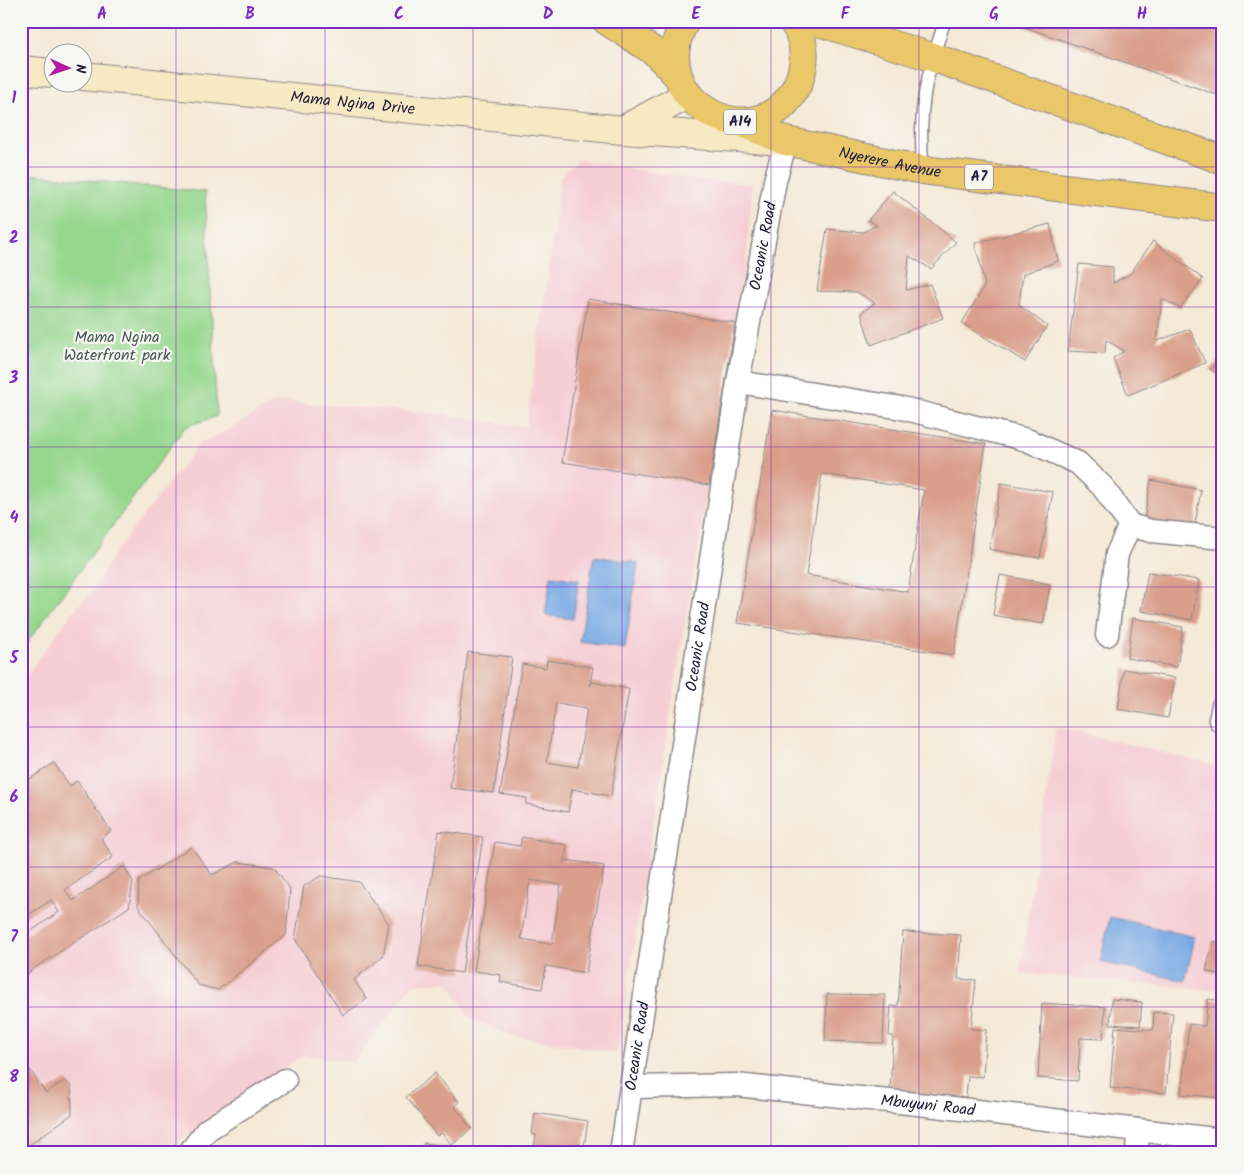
<svg xmlns="http://www.w3.org/2000/svg" width="1244" height="1174" font-family="Kalam,sans-serif">
<rect width="100%" height="100%" fill="#f6f6f2"/>
<filter id="ink" filterUnits="userSpaceOnUse"><feTurbulence type="fractalNoise" baseFrequency=".02" numOctaves="2"/><feDisplacementMap in="SourceGraphic" scale="10" xChannelSelector="R" yChannelSelector="G"/><feConvolveMatrix kernelMatrix="1 2 1 2 8 2 1 2 1" color-interpolation-filters="sRGB"/></filter>
<filter id="wash" filterUnits="userSpaceOnUse"><feTurbulence type="fractalNoise" baseFrequency=".0096" numOctaves="4" result="noise"/><feDisplacementMap in="SourceGraphic" scale="20" xChannelSelector="R" yChannelSelector="G"/><feGaussianBlur stdDeviation="1.12" result="paint"/><feColorMatrix in="noise" values="0 0 0 0 0 0 0 0 0 0 0 0 0 0 0 0 0 1.4 0 .05"/><feComposite in="paint" operator="in"/></filter>
<g filter="url(#wash)">
<rect width="100%" height="100%" fill="#f5e9d7"/>
<g fill="#f6cfd5">
<polygon points="578,160 700,180 752,184 748,246 677,673 617,1053 508,1035 469,1018 449,982 413,984 353,1062 304,1055 245,1092 181,1140 170,1153 21,1153 21,683 71,614 90,594 116,551 200,443 232,428 276,401 444,414 526,427 547,283 560,177"/>
<polygon points="1056,727 1223,767 1223,991 1020,973"/>
</g>
<polygon fill="#96d78e" stroke="#5c7c64" points="21,173 205,192 217,416 185,427 21,651"/>
<g fill="#7aaae4" stroke="#4e6690">
<polygon points="594,556 638,563 625,649 580,642"/>
<polygon points="551,576 579,580 573,619 545,615"/>
<polygon points="1110,917 1195,937 1185,981 1100,962"/>
</g>
<g id="blocks">
<g fill="#da9f8b" fill-rule="evenodd">
<polygon points="1024,21 1223,21 1223,97 1022,26"/>
<polygon points="893,191 956,242 931,269 909,256 906,290 930,284 943,318 871,345 861,313 875,303 857,292 817,291 827,229 863,232 877,225 868,220"/>
<polygon points="1050,224 1058,261 1023,274 1019,305 1047,326 1025,362 962,323 985,285 975,243"/>
<polygon points="1153,241 1203,279 1180,308 1162,299 1157,341 1190,329 1205,363 1128,395 1113,358 1124,351 1106,340 1105,353 1068,351 1079,264 1113,267 1113,283 1130,274"/>
<polygon points="588,299 735,323 709,485 562,462"/>
<polygon points="1223,356 1223,379 1210,369"/>
<path d="M 772,410 L 986,444 L 954,655 L 737,623 ZM 822,474 L 924,490 L 908,592 L 806,575 Z"/>
<polygon points="1151,480 1201,490 1194,529 1144,520"/>
<polygon points="1001,483 1053,492 1040,558 989,549"/>
<polygon points="1148,572 1199,580 1192,620 1141,611"/>
<polygon points="1000,575 1050,584 1043,624 993,615"/>
<polygon points="1133,618 1183,627 1177,667 1127,658"/>
<polygon points="468,652 512,657 494,793 450,788"/>
<path d="M 547,660 L 593,667 L 590,686 L 592,682 L 629,689 L 611,796 L 572,789 L 568,812 L 526,804 L 527,798 L 500,794 L 522,664 L 546,668 ZM 556,703 L 587,708 L 578,767 L 547,762 Z"/>
<polygon points="1124,669 1175,678 1168,718 1118,709"/>
<polygon points="54,763 70,786 77,781 111,831 101,838 113,857 65,890 73,901 124,866 133,882 129,907 35,968 21,979 21,938 59,912 51,900 21,920 21,785"/>
<polygon points="439,831 483,837 462,973 418,966"/>
<path d="M 522,837 L 567,845 L 564,863 L 566,860 L 604,866 L 586,973 L 546,966 L 542,989 L 500,982 L 501,975 L 474,971 L 495,842 L 520,846 ZM 530,880 L 561,885 L 552,944 L 521,939 Z"/>
<polygon points="191,847 212,875 238,862 274,867 290,889 286,935 218,990 198,985 138,906 139,881"/>
<polygon points="321,876 359,882 389,924 383,956 354,980 367,999 343,1015 295,939 304,886"/>
<polygon points="903,932 961,935 958,979 976,980 971,1029 986,1030 983,1077 968,1076 966,1097 890,1092 893,1036 889,1036 891,1006 898,1006"/>
<polygon points="1213,941 1223,943 1223,975 1206,971"/>
<polygon points="827,994 885,995 883,1043 825,1041"/>
<polygon points="1112,999 1142,1002 1140,1026 1110,1024"/>
<polygon points="1208,999 1223,1001 1223,1098 1181,1094 1189,1024 1205,1026"/>
<polygon points="1042,1003 1105,1007 1103,1039 1080,1038 1078,1081 1038,1078"/>
<polygon points="1154,1012 1173,1013 1166,1093 1110,1088 1115,1027 1153,1030"/>
<polygon points="21,1057 46,1093 65,1080 71,1086 72,1114 21,1151"/>
<polygon points="435,1073 459,1102 454,1106 472,1128 452,1145 442,1133 437,1136 406,1097"/>
<polygon points="535,1113 588,1121 583,1153 533,1153 536,1135 532,1134"/>
<polygon points="424,1143 474,1151 473,1153 422,1153"/>
</g>
</g>
</g>
<g filter="url(#ink)">
<use href="#blocks" fill-opacity="0" stroke="#8c8689" stroke-width="1"/>
<g fill="none" stroke-linecap="round" stroke-linejoin="round">
<g stroke="#8c8689" stroke-width="14">
<path id="lane" d="M 923,170 C 918,109 925,78 945,21"/>
</g>
<g stroke="#8c8689" stroke-width="25">
<g id="street">
<polyline points="738,382 902,408 1027,440 1078,463 1102,486 1130,525 1151,531 1223,538"/>
<polyline points="1107,635 1117,554 1130,525"/>
<polyline points="1220,720 1223,706"/>
<path id="s1" d="M 631,1087 L 736,1085 L 927,1105 L 1223,1140"/>
<polyline points="189,1153 207,1130 285,1080"/>
<path id="s2" d="M 621,1153 L 738,382 L 775,181 L 786,141"/>
<polyline points="1137,1153 1138,1130"/>
</g>
</g>
<g stroke="#8c8689" stroke-width="30">
<g id="secondary">
<polyline points="21,70 52,73"/>
<path id="s3" d="M 82,76 L 623,130 L 783,141"/>
<polyline points="623,130 687,95"/>
</g>
</g>
<g stroke="#8c8689" stroke-width="30">
<g id="highway">
<polyline points="607,21 655,52 678,76"/>
<path d="M 685,21 C 640,102 761,165 798,83 C 807,62 805,40 793,21"/>
<polyline points="815,21 932,57 1223,160"/>
<path id="s4" d="M 741,122 L 786,141 L 923,170 L 1223,208"/>
</g>
</g>
<use href="#lane" stroke="#fff" stroke-width="11"/>
<use href="#street" stroke="#fff" stroke-width="22"/>
<use href="#secondary" stroke="#f7e9c3" stroke-width="28"/>
<use href="#highway" stroke="#eac769" stroke-width="28"/>
</g>
</g>
<path fill="none" stroke="#7b2cbf" stroke-width="1" stroke-opacity="0.55" d="M 176,21 L 176,1153M 325,21 L 325,1153M 473,21 L 473,1153M 622,21 L 622,1153M 771,21 L 771,1153M 919,21 L 919,1153M 1068,21 L 1068,1153M 21,167 L 1223,167M 21,307 L 1223,307M 21,447 L 1223,447M 21,587 L 1223,587M 21,727 L 1223,727M 21,867 L 1223,867M 21,1007 L 1223,1007"/>
<g text-anchor="middle" dominant-baseline="central" stroke-width="4.5" stroke-linejoin="round" paint-order="stroke">
<g fill="#f6f6f2" stroke="#626272" stroke-width="1">
<rect x="724" y="109.5" width="32" height="25" rx="4"/>
<rect x="965" y="164.5" width="28" height="25" rx="4"/>
</g>
<g font-size="15" font-weight="bold" fill="#22223b">
<text x="740" y="122">A14</text>
<text x="979" y="177">A7</text>
</g>
<g font-size="16" fill="#22223b" stroke="#f6f6f2">
<text stroke="none"><textPath href="#s3" startOffset="272">Mama Ngina Drive</textPath></text>
<text stroke="none"><textPath href="#s4" startOffset="155">Nyerere Avenue</textPath></text>
<text stroke="none"><textPath href="#s2" startOffset="918">Oceanic Road</textPath></text>
<text stroke="none"><textPath href="#s2" startOffset="512">Oceanic Road</textPath></text>
<text stroke="none"><textPath href="#s2" startOffset="108">Oceanic Road</textPath></text>
<text stroke="none"><textPath href="#s1" startOffset="298">Mbuyuni Road</textPath></text>
</g>
<g font-size="16" fill="#455854" stroke="#f6f6f2">
<text x="117" y="337">Mama Ngina<tspan x="117" dy="18">Waterfront park</tspan></text>
</g>
</g>
<rect width="1244" height="1174" fill="none" stroke="#f6f6f2" stroke-width="55"/>
<g transform="translate(68 68) rotate(93)"><circle r="24" fill="#f6f6f2" stroke="#a1a1a9"/>
<path d="M0-4L9 19L0 12L-9 19Z" fill="#b5179e"/>
<text y="-8" font-size="14" font-weight="bold" text-anchor="middle" fill="#22223b">N</text>
</g>
<rect x="28" y="28" width="1188" height="1118" fill="none" stroke="#7b2cbf" stroke-width="2"/>
<g font-size="16" text-anchor="middle" font-weight="bold" fill="#7b2cbf">
<text x="102" y="19">A</text>
<text x="250" y="19">B</text>
<text x="399" y="19">C</text>
<text x="548" y="19">D</text>
<text x="696" y="19">E</text>
<text x="845" y="19">F</text>
<text x="994" y="19">G</text>
<text x="1142" y="19">H</text>
<text x="14" y="103">1</text>
<text x="14" y="243">2</text>
<text x="14" y="383">3</text>
<text x="14" y="523">4</text>
<text x="14" y="663">5</text>
<text x="14" y="802">6</text>
<text x="14" y="942">7</text>
<text x="14" y="1082">8</text>
</g>
</svg>
